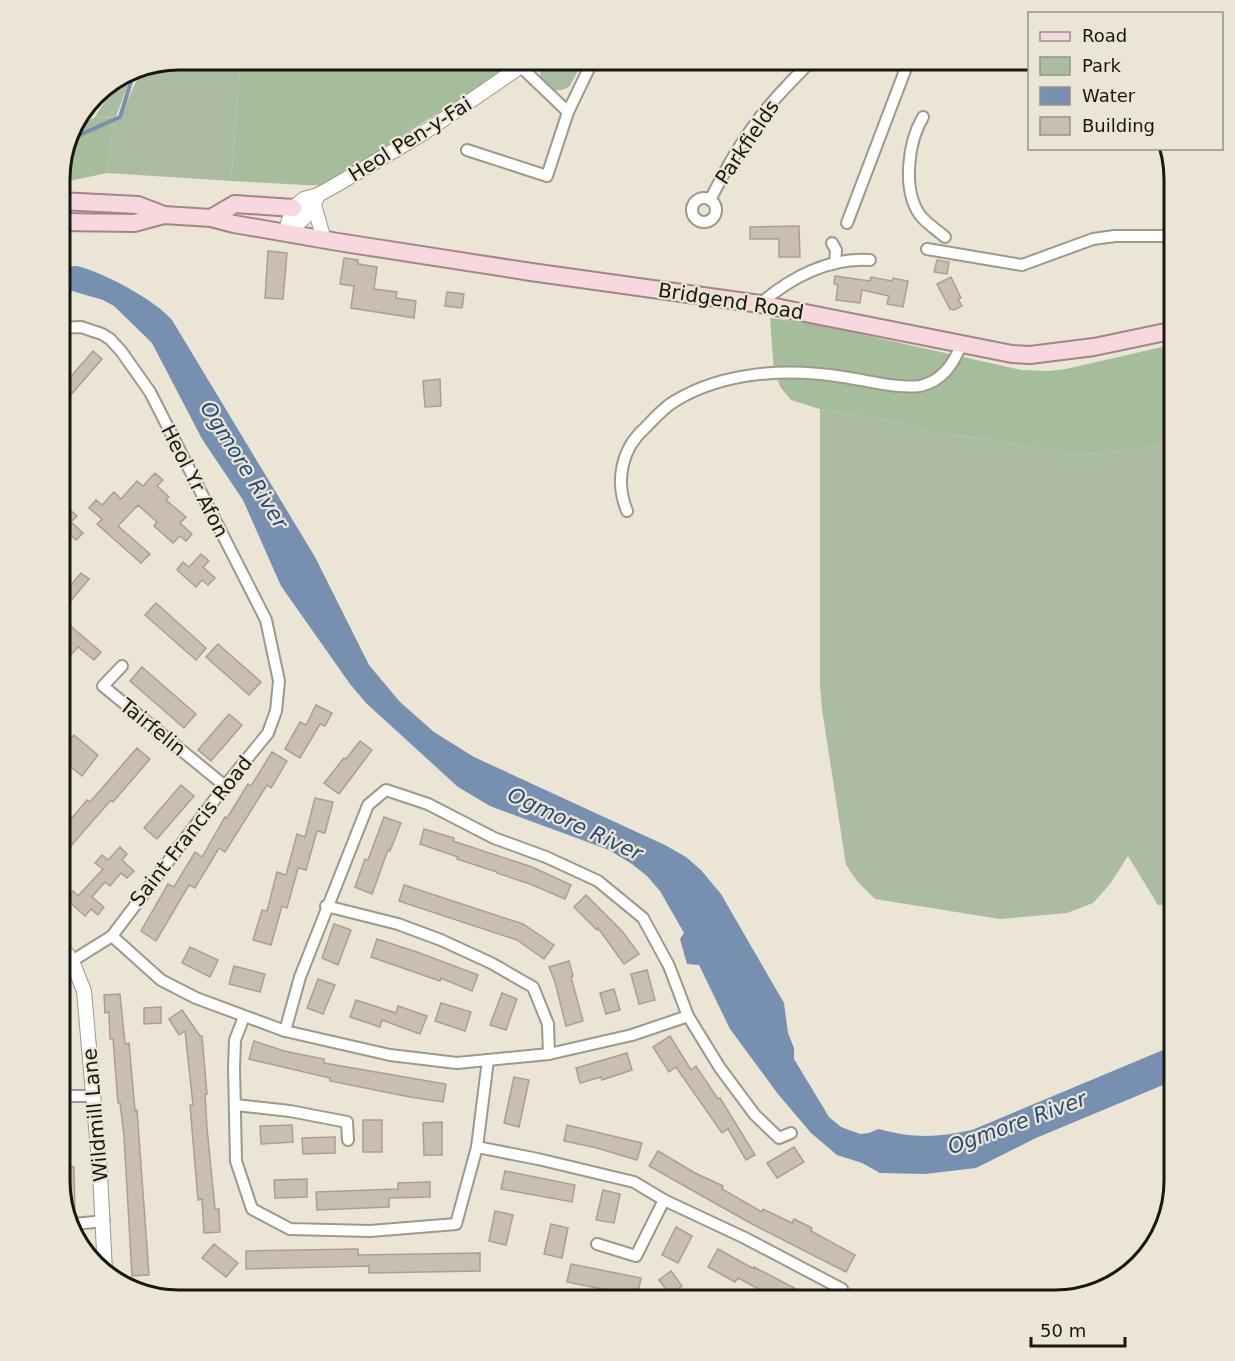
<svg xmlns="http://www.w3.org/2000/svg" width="1235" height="1361" font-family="'DejaVu Sans',sans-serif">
<rect width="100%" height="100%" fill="#eae5d5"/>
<g fill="#abbca3">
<polygon points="180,60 241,60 231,181 107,173 114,124 120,117 142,68"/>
<path d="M 542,60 L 584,60 L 569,87 C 548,98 535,80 542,60 Z"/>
<polygon points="133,70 116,117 94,118 110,94 116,80"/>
<polygon points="820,409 895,422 938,434 990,439 1074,455 1134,450 1175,441 1175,755 1168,758 1175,778 1175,904 1158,905 1128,856 1110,884 1093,903 1067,913 1000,919 875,899 857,881 846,865 822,709 820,686"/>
</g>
<g fill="#a5bd9a">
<polygon points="241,60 515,60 466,95 324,186 231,181"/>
<path d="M 120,117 L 114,124 L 107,173 L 60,183 C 60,164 67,143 75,126 L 94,118 Z"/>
<polygon points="770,318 811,323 1021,370 1049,371 1066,369 1175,344 1175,441 1134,450 1074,455 990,439 938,434 895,422 820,409 791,400 781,388 774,372"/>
</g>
<path fill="#7890af" d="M 77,266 C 103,272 155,300 172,320 L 315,557 L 369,665 L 400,702 L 434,732 L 474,757 L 665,845 L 686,857 L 701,870 L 721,894 L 784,1003 L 788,1033 L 794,1048 L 794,1059 L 829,1117 L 841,1127 L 860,1134 L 869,1133 L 878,1129 C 913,1138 935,1138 972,1130 L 1175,1045 L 1175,1080 L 1036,1138 L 976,1168 L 925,1174 L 880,1173 L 862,1163 L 837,1155 L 811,1133 L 778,1094 L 730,1029 L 699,965 L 687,964 L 680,939 L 684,933 L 660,891 L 647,876 L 632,864 L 609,850 L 490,806 L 458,787 L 366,703 L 350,684 L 281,586 L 243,500 L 202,439 L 152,343 L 114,306 L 103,300 L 72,291 L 60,292 L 60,267 Z"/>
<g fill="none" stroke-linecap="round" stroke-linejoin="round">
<g stroke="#7890af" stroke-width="4">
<polyline points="62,181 75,137 120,117 135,69"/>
<polyline points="66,251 66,271"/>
</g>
</g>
<g fill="#cabeb2" stroke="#aa9f93" stroke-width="1.5">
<polygon points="799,226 800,257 779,257 779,239 750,239 750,227"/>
<polygon points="268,251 287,253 283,299 265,298"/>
<polygon points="344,258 358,260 358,264 377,267 374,289 397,292 396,298 416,301 414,318 351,308 354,286 340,284"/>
<polygon points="937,260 949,262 947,274 934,272"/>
<polygon points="835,276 870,281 871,277 892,281 893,278 908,281 903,307 887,304 889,296 862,290 860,303 836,300 838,285 834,284"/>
<polygon points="951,277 961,298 958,299 962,306 954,310 950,309 937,284"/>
<polygon points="447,292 464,294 462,308 445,306"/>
<polygon points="93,351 102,359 68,398 60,389"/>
<polygon points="440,379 441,406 425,407 423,381"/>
<polygon points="155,473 163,480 157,486 169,497 166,500 186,517 180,523 192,534 186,541 180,536 173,543 154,526 157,522 138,505 118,526 150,554 141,563 97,524 102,519 89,508 96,500 102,505 114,492 121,499 137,481 143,486"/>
<polygon points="69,509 77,516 71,522 83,533 76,540 70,535 60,546 60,512 63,515"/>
<polygon points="201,554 209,561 203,567 215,578 208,585 202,580 196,587 177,570 183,562 189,567"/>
<polygon points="81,573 89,579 66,607 60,602 60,598"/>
<polygon points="156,603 206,648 196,660 145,615"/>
<polygon points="60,617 101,652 94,660 78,647 60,667"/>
<polygon points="218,644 261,682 249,695 206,657"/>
<polygon points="142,667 196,714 184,728 130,681"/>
<polygon points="316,705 332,713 325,726 320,724 300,758 285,749 300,722 306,725"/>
<polygon points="229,714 242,725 211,761 198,750"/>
<polygon points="74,735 98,755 82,776 60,758 60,752"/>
<polygon points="360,741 372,750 339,794 324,783 344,758 346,759"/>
<polygon points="137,748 150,759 113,802 111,800 70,847 60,839 60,832 87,800 90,802"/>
<polygon points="272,752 287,761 271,788 267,785 225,852 219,848 195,888 189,885 156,941 141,931 168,884 174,887 195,852 202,857 225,817 227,818 248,784 251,786"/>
<polygon points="181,785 194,796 157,839 144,828"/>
<polygon points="315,798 333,802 325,833 317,831 306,870 298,868 287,908 282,906 271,945 253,940 262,910 267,911 277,872 286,875 297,834 305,837"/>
<polygon points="384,817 401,823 390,851 388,850 372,894 355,887 365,859 368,860"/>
<polygon points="424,829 454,838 453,841 532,867 571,885 565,899 530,884 497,873 497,872 457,859 458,857 420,844"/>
<polygon points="120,847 127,854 122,860 134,871 127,878 121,873 110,886 105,882 92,897 104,907 98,915 91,909 85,916 66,899 73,891 78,896 103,869 95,863 102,855 108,860"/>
<polygon points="404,885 523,924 554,945 544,959 517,940 399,901"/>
<polygon points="586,895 622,931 639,954 624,964 598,928 597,930 574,907"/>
<polygon points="334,924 351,930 338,965 322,958"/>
<polygon points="377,939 417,952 478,975 472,991 441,978 440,981 371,957"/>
<polygon points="190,947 218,960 210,977 182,963"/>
<polygon points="569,961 573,976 571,977 583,1021 566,1026 555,982 549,967"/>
<polygon points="234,966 265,974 260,992 229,984"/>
<polygon points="647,970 655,1000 639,1004 631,974"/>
<polygon points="318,979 335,985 323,1014 307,1008"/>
<polygon points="614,989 620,1010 606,1014 600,993"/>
<polygon points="502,993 517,999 506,1030 490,1025"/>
<polygon points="120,994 125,1044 129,1043 135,1111 137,1110 149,1275 132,1276 124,1136 120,1103 118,1103 113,1039 110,1039 109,1012 105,1013 104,995"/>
<polygon points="356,1000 396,1013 398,1006 427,1016 420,1034 382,1020 380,1027 350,1017"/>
<polygon points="441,1003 471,1012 465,1031 435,1021"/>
<polygon points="161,1007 161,1023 144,1024 144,1008"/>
<polygon points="182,1010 200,1036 202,1036 207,1094 205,1094 207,1128 215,1209 219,1209 220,1232 204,1233 202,1199 198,1200 190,1105 193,1105 185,1031 179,1035 169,1019"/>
<polygon points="670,1036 691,1070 696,1066 718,1099 720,1098 755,1155 746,1160 728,1129 722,1133 676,1067 669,1072 653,1047"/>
<polygon points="254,1041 284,1051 324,1059 324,1063 446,1084 443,1102 410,1097 330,1081 330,1078 249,1059"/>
<polygon points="627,1053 632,1070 602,1080 601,1077 580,1083 576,1068"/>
<polygon points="514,1077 529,1080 519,1127 504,1123"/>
<polygon points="60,1116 70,1116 70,1167 74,1167 75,1216 72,1217 60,1181"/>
<rect x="363" y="1120" width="19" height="32"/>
<polygon points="442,1122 442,1155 424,1155 423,1123"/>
<polygon points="292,1125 293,1142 261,1144 260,1126"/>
<polygon points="567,1125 642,1143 637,1160 597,1148 564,1141"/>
<polygon points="335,1137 335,1153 303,1154 302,1138"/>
<polygon points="794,1147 804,1162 777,1178 767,1163"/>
<polygon points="658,1151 695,1173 723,1186 722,1189 762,1212 763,1209 792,1223 794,1219 812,1228 811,1231 855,1255 846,1272 752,1224 649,1166"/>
<polygon points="505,1171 575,1185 572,1202 501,1189"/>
<polygon points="307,1179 307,1197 275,1198 274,1180"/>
<polygon points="430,1182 430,1197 389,1198 389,1207 317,1210 316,1192 398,1189 398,1183"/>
<polygon points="603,1190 620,1194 614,1223 596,1220"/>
<polygon points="495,1211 513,1215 506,1245 489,1241"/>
<polygon points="551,1224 568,1228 562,1258 544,1254"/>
<polygon points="676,1227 692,1236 678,1263 662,1255"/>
<polygon points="214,1244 238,1263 226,1277 202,1258"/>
<polygon points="358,1249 358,1255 480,1253 480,1271 369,1273 369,1266 246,1269 246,1251"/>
<polygon points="718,1249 754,1269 754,1267 819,1301 781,1301 738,1278 735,1282 708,1267"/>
<polygon points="571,1264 641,1278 637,1296 567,1282"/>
<polygon points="671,1271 682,1286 670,1295 659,1280"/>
</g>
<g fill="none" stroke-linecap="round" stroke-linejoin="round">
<g stroke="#9e998b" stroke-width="14">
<g id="minor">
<polyline points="521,67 568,112 593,60"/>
<path d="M 923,117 C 908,142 902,190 920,215 C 926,223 937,230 945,237"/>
<polyline points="467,150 547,176 568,112"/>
<circle cx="704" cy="210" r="12"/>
<path d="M 710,200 C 723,175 736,150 753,127 C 770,102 791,82 812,60"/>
<polyline points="847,223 909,60"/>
<polyline points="832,243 836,250 835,263"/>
<polyline points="927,249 1022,265 1093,239 1115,236 1175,236"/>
<path d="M 760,304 C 790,278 829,257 870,260"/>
<polyline points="60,328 81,327 102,334 110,339 121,351 150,392 266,620 279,681 276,711 268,733 225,786 112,936 72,961"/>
<path d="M 627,511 C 615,482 621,449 645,428 C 654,419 664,407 675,401 C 724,371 789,368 843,377 C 866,380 898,389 920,386 C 943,381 954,363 962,343"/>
<polyline points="122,666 103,686 225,786"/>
<polyline points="326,906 398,924 441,940 491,963 533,987 548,1024 549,1054"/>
<polyline points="112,936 161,980 196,998 285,1031 390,1055 457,1063 549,1054 632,1035 688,1016"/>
<polyline points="244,1017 235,1040 234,1068 236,1161 252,1209 290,1229 370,1231 456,1224 477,1147 488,1060"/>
<polyline points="285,1031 300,977 368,805 386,790 428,804 494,838 546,857 598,881 643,918 669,966 688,1016 720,1068 755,1115 779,1138 791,1133"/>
<polyline points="60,1096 94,1096"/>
<polyline points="236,1105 290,1111 347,1122 348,1140"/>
<polyline points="477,1147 538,1159 634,1182 664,1200 745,1238 842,1289 836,1301"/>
<polyline points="74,1224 104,1221"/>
<polyline points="597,1244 636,1256 664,1200"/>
</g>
</g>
<g stroke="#9e998b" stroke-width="16">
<g id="tertiary">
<polyline points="314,205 324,240"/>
<polyline points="285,233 293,208 304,199 318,195 336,185 422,134 530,60"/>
<path d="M 285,233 C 300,223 311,214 318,195"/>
<polyline points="60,944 72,961 84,991 100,1173 105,1271"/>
</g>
</g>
<g stroke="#a58488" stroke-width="20">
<g id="primary">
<polyline points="60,201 138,205 164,215"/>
<polyline points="211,218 235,204 293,208"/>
<polyline points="60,222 134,223 164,215 211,218 234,224 338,242 531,272 760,304 1012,354 1030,355 1094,347 1175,330"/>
</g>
</g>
<use href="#minor" stroke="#fff" stroke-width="10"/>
<use href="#tertiary" stroke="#fff" stroke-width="14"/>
<use href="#primary" stroke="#f7d8de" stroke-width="16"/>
</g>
<g text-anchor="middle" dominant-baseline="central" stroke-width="4.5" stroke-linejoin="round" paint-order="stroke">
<g font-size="20" fill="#191712" stroke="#eae5d5">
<text transform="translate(410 139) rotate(-32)">Heol Pen-y-Fai</text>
<text transform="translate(747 142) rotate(-56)">Parkfields</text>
<text transform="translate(731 301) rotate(9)">Bridgend Road</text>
<text transform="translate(195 481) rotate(63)">Heol Yr Afon</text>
<text transform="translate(153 727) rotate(39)">Tairfelin</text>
<text transform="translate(191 831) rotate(-52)">Saint Francis Road</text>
<text transform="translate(95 1115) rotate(-95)">Wildmill Lane</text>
</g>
<g font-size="21" font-style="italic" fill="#294a76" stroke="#eae5d5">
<text transform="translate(244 465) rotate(58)">Ogmore River</text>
<text transform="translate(575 824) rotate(25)">Ogmore River</text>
<text transform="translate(1017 1123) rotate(-20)">Ogmore River</text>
</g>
</g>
<path d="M0 0H1235V1361H0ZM179 70H1055A109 109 0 0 1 1164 179V1181A109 109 0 0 1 1055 1290H179A109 109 0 0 1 70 1181V179A109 109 0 0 1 179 70Z" fill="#eae5d5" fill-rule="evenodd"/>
<path fill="none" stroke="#191712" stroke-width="3" d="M179 70H1055A109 109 0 0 1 1164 179V1181A109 109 0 0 1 1055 1290H179A109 109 0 0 1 70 1181V179A109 109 0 0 1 179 70Z"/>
<rect x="1028" y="12" width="195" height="138" fill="#eae5d5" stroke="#969387" stroke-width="1.5"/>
<rect x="1040" y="32" width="30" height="9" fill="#f7d8de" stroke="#969387" stroke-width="1.5"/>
<text x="1082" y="42" font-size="18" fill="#191712">Road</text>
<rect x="1040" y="57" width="30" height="18" fill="#abbca3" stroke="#969387" stroke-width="1.5"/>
<text x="1082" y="72" font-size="18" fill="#191712">Park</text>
<rect x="1040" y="87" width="30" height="18" fill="#7890af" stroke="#969387" stroke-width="1.5"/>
<text x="1082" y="102" font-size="18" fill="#191712">Water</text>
<rect x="1040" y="117" width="30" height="18" fill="#cabeb2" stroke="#969387" stroke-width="1.5"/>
<text x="1082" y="132" font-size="18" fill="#191712">Building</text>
<path d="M1031 1337v9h94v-9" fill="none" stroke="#191712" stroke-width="3"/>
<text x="1040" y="1337" font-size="18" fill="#191712" stroke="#eae5d5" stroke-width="4.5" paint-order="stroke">50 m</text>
</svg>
